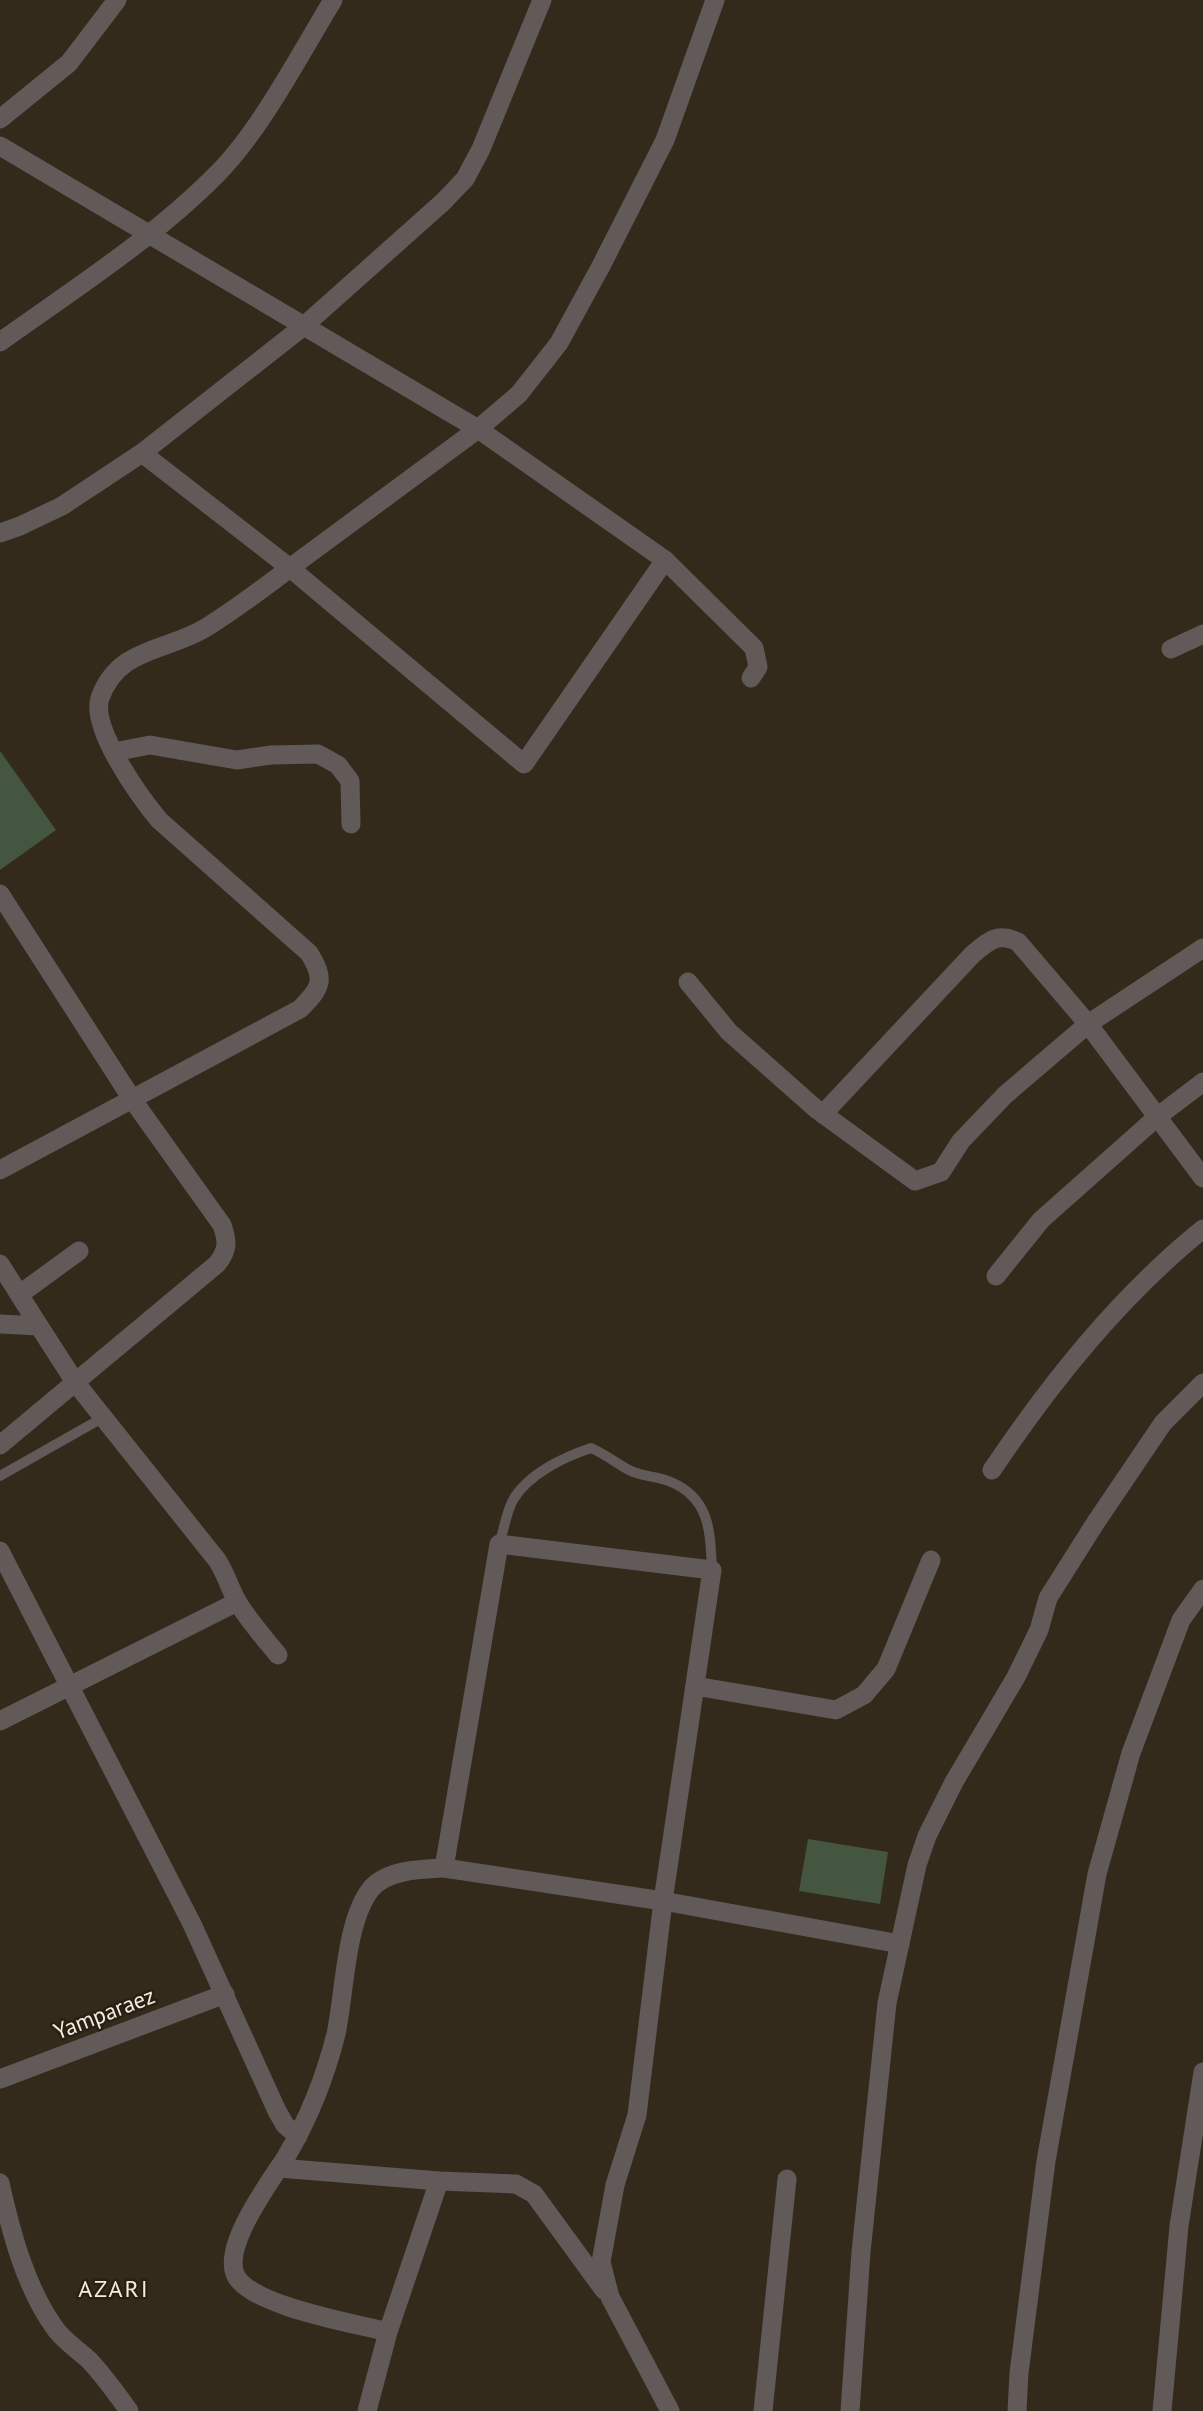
<svg xmlns="http://www.w3.org/2000/svg" width="1203" height="2411" font-family="'PT Sans',sans-serif">
<rect width="100%" height="100%" fill="#332a1b"/>
<g fill="#445540">
<polygon points="0,751 56,830 0,870"/>
<polygon points="808,1839 888,1852 880,1904 799,1891"/>
</g>
<g fill="none" stroke-linecap="round" stroke-linejoin="round">
<g stroke="#625959" stroke-width="10">
<polyline points="0,1476 104,1417"/>
<path d="M 499,1544 C 504,1530 506,1513 513,1500 C 528,1474 564,1457 591,1448 C 605,1454 616,1463 629,1470 C 642,1477 658,1476 671,1482 C 711,1499 710,1533 712,1570"/>
</g>
<g stroke="#625959" stroke-width="19">
<polyline points="0,119 69,63 117,0"/>
<polyline points="0,146 478,429 665,560 754,648 758,667 751,678"/>
<path d="M 0,342 C 74,289 154,238 218,173 C 262,128 300,54 333,0"/>
<polyline points="142,453 290,568 524,764 665,560"/>
<polyline points="0,533 20,526 62,506 142,453 305,325 443,202 465,179 481,149 542,0"/>
<polyline points="1171,649 1203,634"/>
<polyline points="114,752 150,745 237,760 271,755 318,754 338,765 350,781 351,824"/>
<path d="M 0,894 L 132,1099 L 222,1225 C 228,1242 228,1250 217,1264 L 0,1445"/>
<polyline points="688,982 729,1032 815,1108 915,1181 941,1172 961,1141 1005,1095 1088,1024 1203,948"/>
<path d="M 823,1114 L 972,955 C 988,941 997,932 1018,942 L 1088,1024 L 1203,1178"/>
<path d="M 0,1170 L 300,1009 C 321,988 326,980 309,953 L 159,820 C 140,797 90,728 100,698 C 119,646 167,652 207,627 C 241,606 274,580 306,556 C 364,513 421,471 478,429 L 519,394 L 559,343 L 601,266 L 665,140 L 715,0"/>
<polyline points="0,1264 39,1326 0,1324"/>
<polyline points="996,1276 1041,1220 1157,1117 1203,1082"/>
<polyline points="20,1294 79,1251"/>
<path d="M 39,1326 L 75,1382 L 217,1560 C 227,1575 230,1591 240,1606 C 251,1623 265,1639 278,1655"/>
<path d="M 992,1470 C 1052,1381 1119,1297 1203,1229"/>
<polyline points="0,1551 192,1924 277,2111 285,2125 298,2136"/>
<polyline points="695,1686 836,1710 864,1695 886,1669 931,1560"/>
<polyline points="0,1721 237,1602"/>
<polyline points="444,1868 499,1544 712,1570 663,1901 637,2115 615,2185 601,2262 610,2297 670,2411"/>
<polyline points="0,2079 225,1994"/>
<polyline points="279,2168 439,2181 516,2184 534,2194 604,2290"/>
<path d="M 0,2183 C 11,2232 26,2290 57,2331 C 66,2342 79,2351 89,2360 C 103,2375 117,2394 129,2411"/>
<path d="M 388,2332 C 353,2323 252,2306 236,2276 C 221,2247 270,2182 286,2157 C 309,2118 325,2078 336,2034 C 345,1992 345,1924 370,1890 C 385,1870 421,1869 444,1868 L 663,1901 L 900,1944"/>
<polyline points="367,2411 388,2332 439,2181"/>
<polyline points="763,2411 787,2179"/>
<polyline points="850,2411 861,2252 887,2003 917,1865 927,1836 954,1782 1016,1677 1039,1630 1048,1598 1096,1522 1163,1423 1203,1383"/>
<polyline points="1017,2411 1019,2373 1046,2161 1097,1874 1131,1753 1181,1620 1203,1589"/>
<polyline points="1162,2411 1179,2226 1203,2072"/>
</g>
</g>
<g text-anchor="middle" dominant-baseline="central" stroke-width="5" stroke-linejoin="round" paint-order="stroke">
<g font-size="23" fill="#f2ece2" stroke="#292012">
<text transform="translate(104 2013) rotate(-21)">Yamparaez</text>
</g>
<g font-size="24" letter-spacing="2" fill="#f2ece2" stroke="#292012">
<text x="114" y="2288">AZARI</text>
</g>
</g>
</svg>
